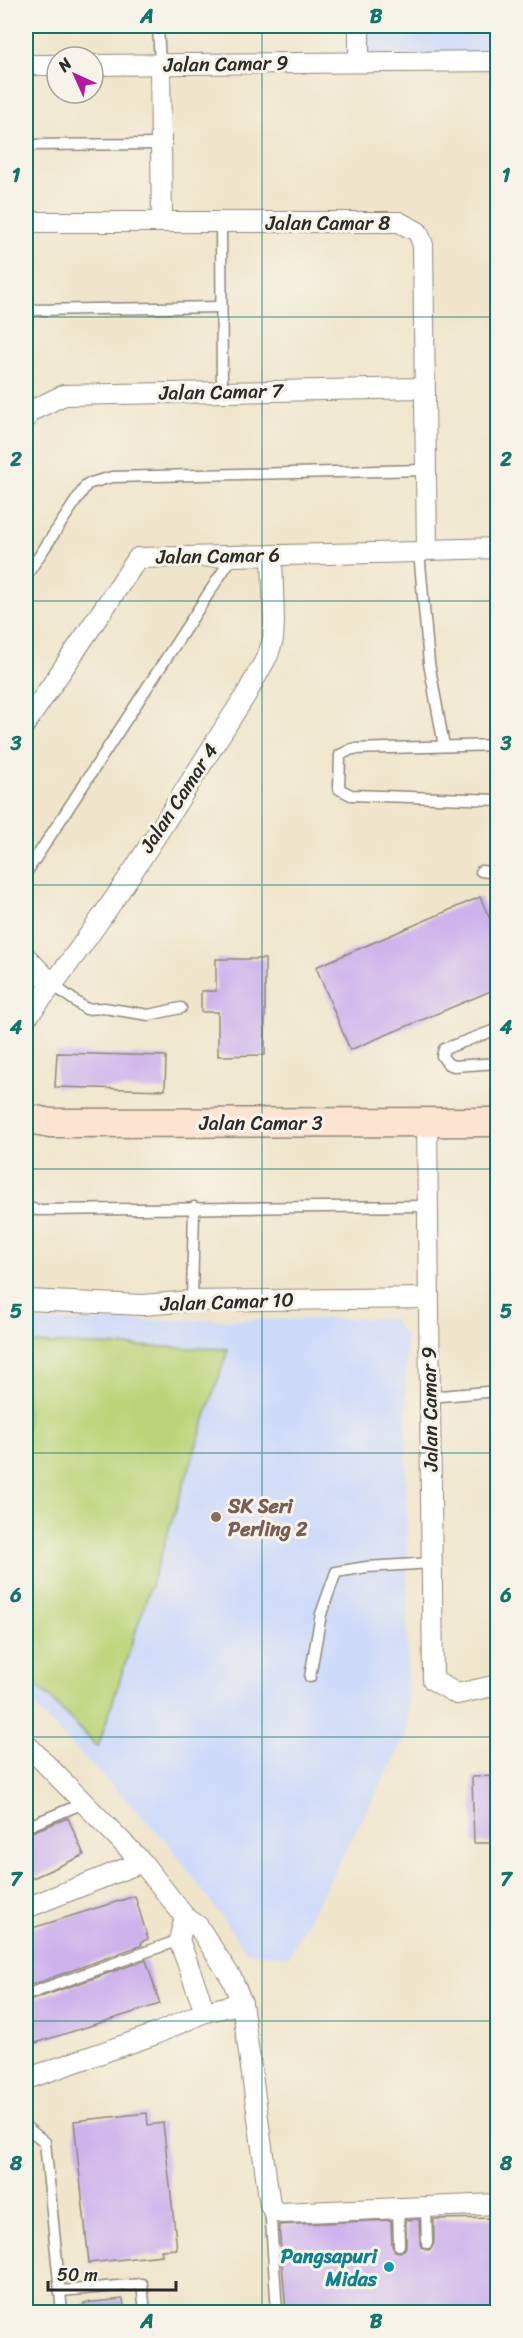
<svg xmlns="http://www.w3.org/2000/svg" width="523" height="2338" font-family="Sriracha,sans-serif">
<rect width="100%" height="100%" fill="#f7f3e8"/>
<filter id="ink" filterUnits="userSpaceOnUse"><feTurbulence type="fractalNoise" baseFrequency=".0167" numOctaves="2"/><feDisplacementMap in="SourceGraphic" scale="12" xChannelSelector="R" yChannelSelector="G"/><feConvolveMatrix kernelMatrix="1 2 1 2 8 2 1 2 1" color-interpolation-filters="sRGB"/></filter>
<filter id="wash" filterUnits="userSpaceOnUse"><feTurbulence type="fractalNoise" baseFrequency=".008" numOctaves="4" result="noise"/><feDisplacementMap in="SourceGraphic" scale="24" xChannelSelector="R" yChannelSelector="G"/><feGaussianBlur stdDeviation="1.35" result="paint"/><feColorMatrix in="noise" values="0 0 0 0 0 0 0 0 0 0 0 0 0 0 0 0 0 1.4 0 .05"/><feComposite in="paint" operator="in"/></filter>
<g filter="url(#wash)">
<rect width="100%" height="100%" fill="#f0e5ca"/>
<g fill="#cedafa">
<rect x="365" y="26" width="132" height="29"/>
<polygon points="391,1318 406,1336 408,1734 288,1957 247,1952 168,1843 26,1698 26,1322"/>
</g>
<polygon fill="#bbd479" stroke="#738052" stroke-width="1.5" points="26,1343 228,1349 98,1747 26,1674"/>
<g id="blocks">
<g fill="#ceb2ec">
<polygon points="480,897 498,937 498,988 350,1050 316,967"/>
<polygon points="216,959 265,959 265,1055 218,1056 218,1012 201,1012 201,991 216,991"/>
<polygon points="57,1053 166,1056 165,1090 55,1087"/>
<polygon points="498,1776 498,1843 474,1843 472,1777"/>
<polygon points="68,1818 84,1855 26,1881 26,1834"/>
<polygon points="135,1896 148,1939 141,1942 142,1945 26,1987 26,1930"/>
<polygon points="146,1960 160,2004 26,2046 26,2002"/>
<polygon points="147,2113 148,2125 163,2123 177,2249 161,2250 162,2255 89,2263 74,2121"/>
<polygon points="498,2218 498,2313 286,2313 279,2225 391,2220 392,2246 395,2251 400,2252 405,2249 406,2245 406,2220 419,2219 420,2244 421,2247 427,2250 431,2249 434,2243 434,2219"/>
<polygon points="123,2299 125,2313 84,2313 84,2303"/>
</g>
</g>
</g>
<g filter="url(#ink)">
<use href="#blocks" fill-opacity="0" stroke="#8e887a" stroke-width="1.5"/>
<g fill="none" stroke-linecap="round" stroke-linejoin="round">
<g stroke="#8e887a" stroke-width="13">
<g id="lane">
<polyline points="158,26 160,64"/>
<polyline points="26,145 161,144"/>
<polyline points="221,222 222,392"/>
<polyline points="26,312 31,310 221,307"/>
<polyline points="419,552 429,663 444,746"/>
<polyline points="26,576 87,484 112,477 425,470"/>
<polyline points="498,745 352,749 340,755 339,789 351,795 498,800"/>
<polyline points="481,871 498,873"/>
<polyline points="26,873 233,556"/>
<polyline points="53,985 86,1009 104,1008 149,1015 181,1008"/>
<polyline points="498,1029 444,1049 442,1056 448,1064 454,1066 498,1063"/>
<polyline points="26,1207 37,1210 427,1206"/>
<polyline points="192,1301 194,1207"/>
<polyline points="429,1397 498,1391"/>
<polyline points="310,1677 321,1614 336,1572 367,1567 432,1563"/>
<polyline points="26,1827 84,1803"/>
<polyline points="26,1995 179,1940"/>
<polyline points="26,2127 45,2142 62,2312"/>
<polyline points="270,2205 277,2312"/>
<polyline points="426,2207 427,2243"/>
<polyline points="398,2208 399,2245"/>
<polyline points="60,2291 142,2284 145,2312"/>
</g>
</g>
<g stroke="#8e887a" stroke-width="22">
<g id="street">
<polyline points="359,26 359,62"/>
<polyline points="160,64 162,222"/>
<polyline points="26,65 57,65"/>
<polyline points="93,65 498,61"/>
<polyline points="26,222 399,222 418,232 423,245 427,550"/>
<polyline points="26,419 29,412 64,395 424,388"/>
<polyline points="26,723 138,558 419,552 427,550 498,548"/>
<polyline points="26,957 53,985"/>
<path d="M 26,1018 C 109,917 176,803 247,693 L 268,655 L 273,639 L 274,622 L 272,555"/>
<polyline points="427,1122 433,1680 457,1694 498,1685"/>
<polyline points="26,1300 143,1305 192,1301 428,1298"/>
<polyline points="26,1744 142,1862 185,1917 198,1926 232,1979 242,2003 270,2205 273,2210 281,2213 498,2204"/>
<polyline points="26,1908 142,1862"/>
<polyline points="185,1917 179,1940 205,2012"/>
<polyline points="26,2079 153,2035 205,2012 242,2003"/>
</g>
</g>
<g stroke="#8e887a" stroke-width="31">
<polyline id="secondary" points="26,1118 50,1123 498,1122"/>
</g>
<use href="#lane" stroke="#fff" stroke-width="10"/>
<use href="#street" stroke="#fff" stroke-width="20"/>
<use href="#secondary" stroke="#fde4d1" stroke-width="28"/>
</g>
</g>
<path fill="none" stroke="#0f766e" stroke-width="1.5" stroke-opacity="0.55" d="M 262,26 L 262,2312M 26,317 L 498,317M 26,601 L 498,601M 26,885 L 498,885M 26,1169 L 498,1169M 26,1453 L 498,1453M 26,1737 L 498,1737M 26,2021 L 498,2021"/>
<circle fill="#8d6e63" stroke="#f7f3e8" stroke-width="2" cx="216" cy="1517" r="6"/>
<circle fill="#0f9aa8" stroke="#f7f3e8" stroke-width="2" cx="389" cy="2267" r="6"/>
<g text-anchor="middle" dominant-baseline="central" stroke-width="6" stroke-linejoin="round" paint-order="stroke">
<g font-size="20" fill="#2b2b2b" stroke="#f7f3e8">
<text transform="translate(226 64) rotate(-1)">Jalan Camar 9</text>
<text x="328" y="223">Jalan Camar 8</text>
<text transform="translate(221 392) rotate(-1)">Jalan Camar 7</text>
<text transform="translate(218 556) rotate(-1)">Jalan Camar 6</text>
<text transform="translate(179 798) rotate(-57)">Jalan Camar 4</text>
<text x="261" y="1123">Jalan Camar 3</text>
<text transform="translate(227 1302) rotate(-2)">Jalan Camar 10</text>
<text transform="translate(430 1409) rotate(-91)">Jalan Camar 9</text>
</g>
<g font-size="20" font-weight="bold" fill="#785e54" stroke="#f7f3e8" text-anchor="start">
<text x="228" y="1506">SK Seri<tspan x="228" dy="23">Perling 2</tspan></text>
</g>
<g font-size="20" font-weight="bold" fill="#0d838f" stroke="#f7f3e8" text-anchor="end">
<text x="377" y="2256">Pangsapuri<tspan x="377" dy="23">Midas</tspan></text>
</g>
</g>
<rect width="523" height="2338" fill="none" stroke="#f7f3e8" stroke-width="66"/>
<g transform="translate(75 75) rotate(315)"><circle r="28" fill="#f7f3e8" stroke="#a5a39c" stroke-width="1.5"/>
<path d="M0-4.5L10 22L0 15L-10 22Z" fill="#b5179e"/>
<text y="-9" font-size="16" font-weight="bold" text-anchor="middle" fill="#2b2b2b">N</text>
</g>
<path d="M48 2281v9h128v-9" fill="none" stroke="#2b2b2b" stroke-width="3"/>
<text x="57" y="2281" font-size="18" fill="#2b2b2b" stroke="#f7f3e8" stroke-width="4.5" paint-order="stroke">50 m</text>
<rect x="33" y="33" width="457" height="2272" fill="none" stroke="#0f766e" stroke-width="2"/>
<g font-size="20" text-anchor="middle" font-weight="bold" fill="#0f766e">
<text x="147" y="23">A</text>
<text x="376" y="23">B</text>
<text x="16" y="182">1</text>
<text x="506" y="182">1</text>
<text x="16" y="466">2</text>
<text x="506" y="466">2</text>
<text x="16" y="750">3</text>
<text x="506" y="750">3</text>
<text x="16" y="1034">4</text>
<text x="506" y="1034">4</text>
<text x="16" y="1318">5</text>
<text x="506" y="1318">5</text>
<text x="16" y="1602">6</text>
<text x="506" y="1602">6</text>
<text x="16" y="1886">7</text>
<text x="506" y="1886">7</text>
<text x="16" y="2170">8</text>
<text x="506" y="2170">8</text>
<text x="147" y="2328">A</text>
<text x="376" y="2328">B</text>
</g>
</svg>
